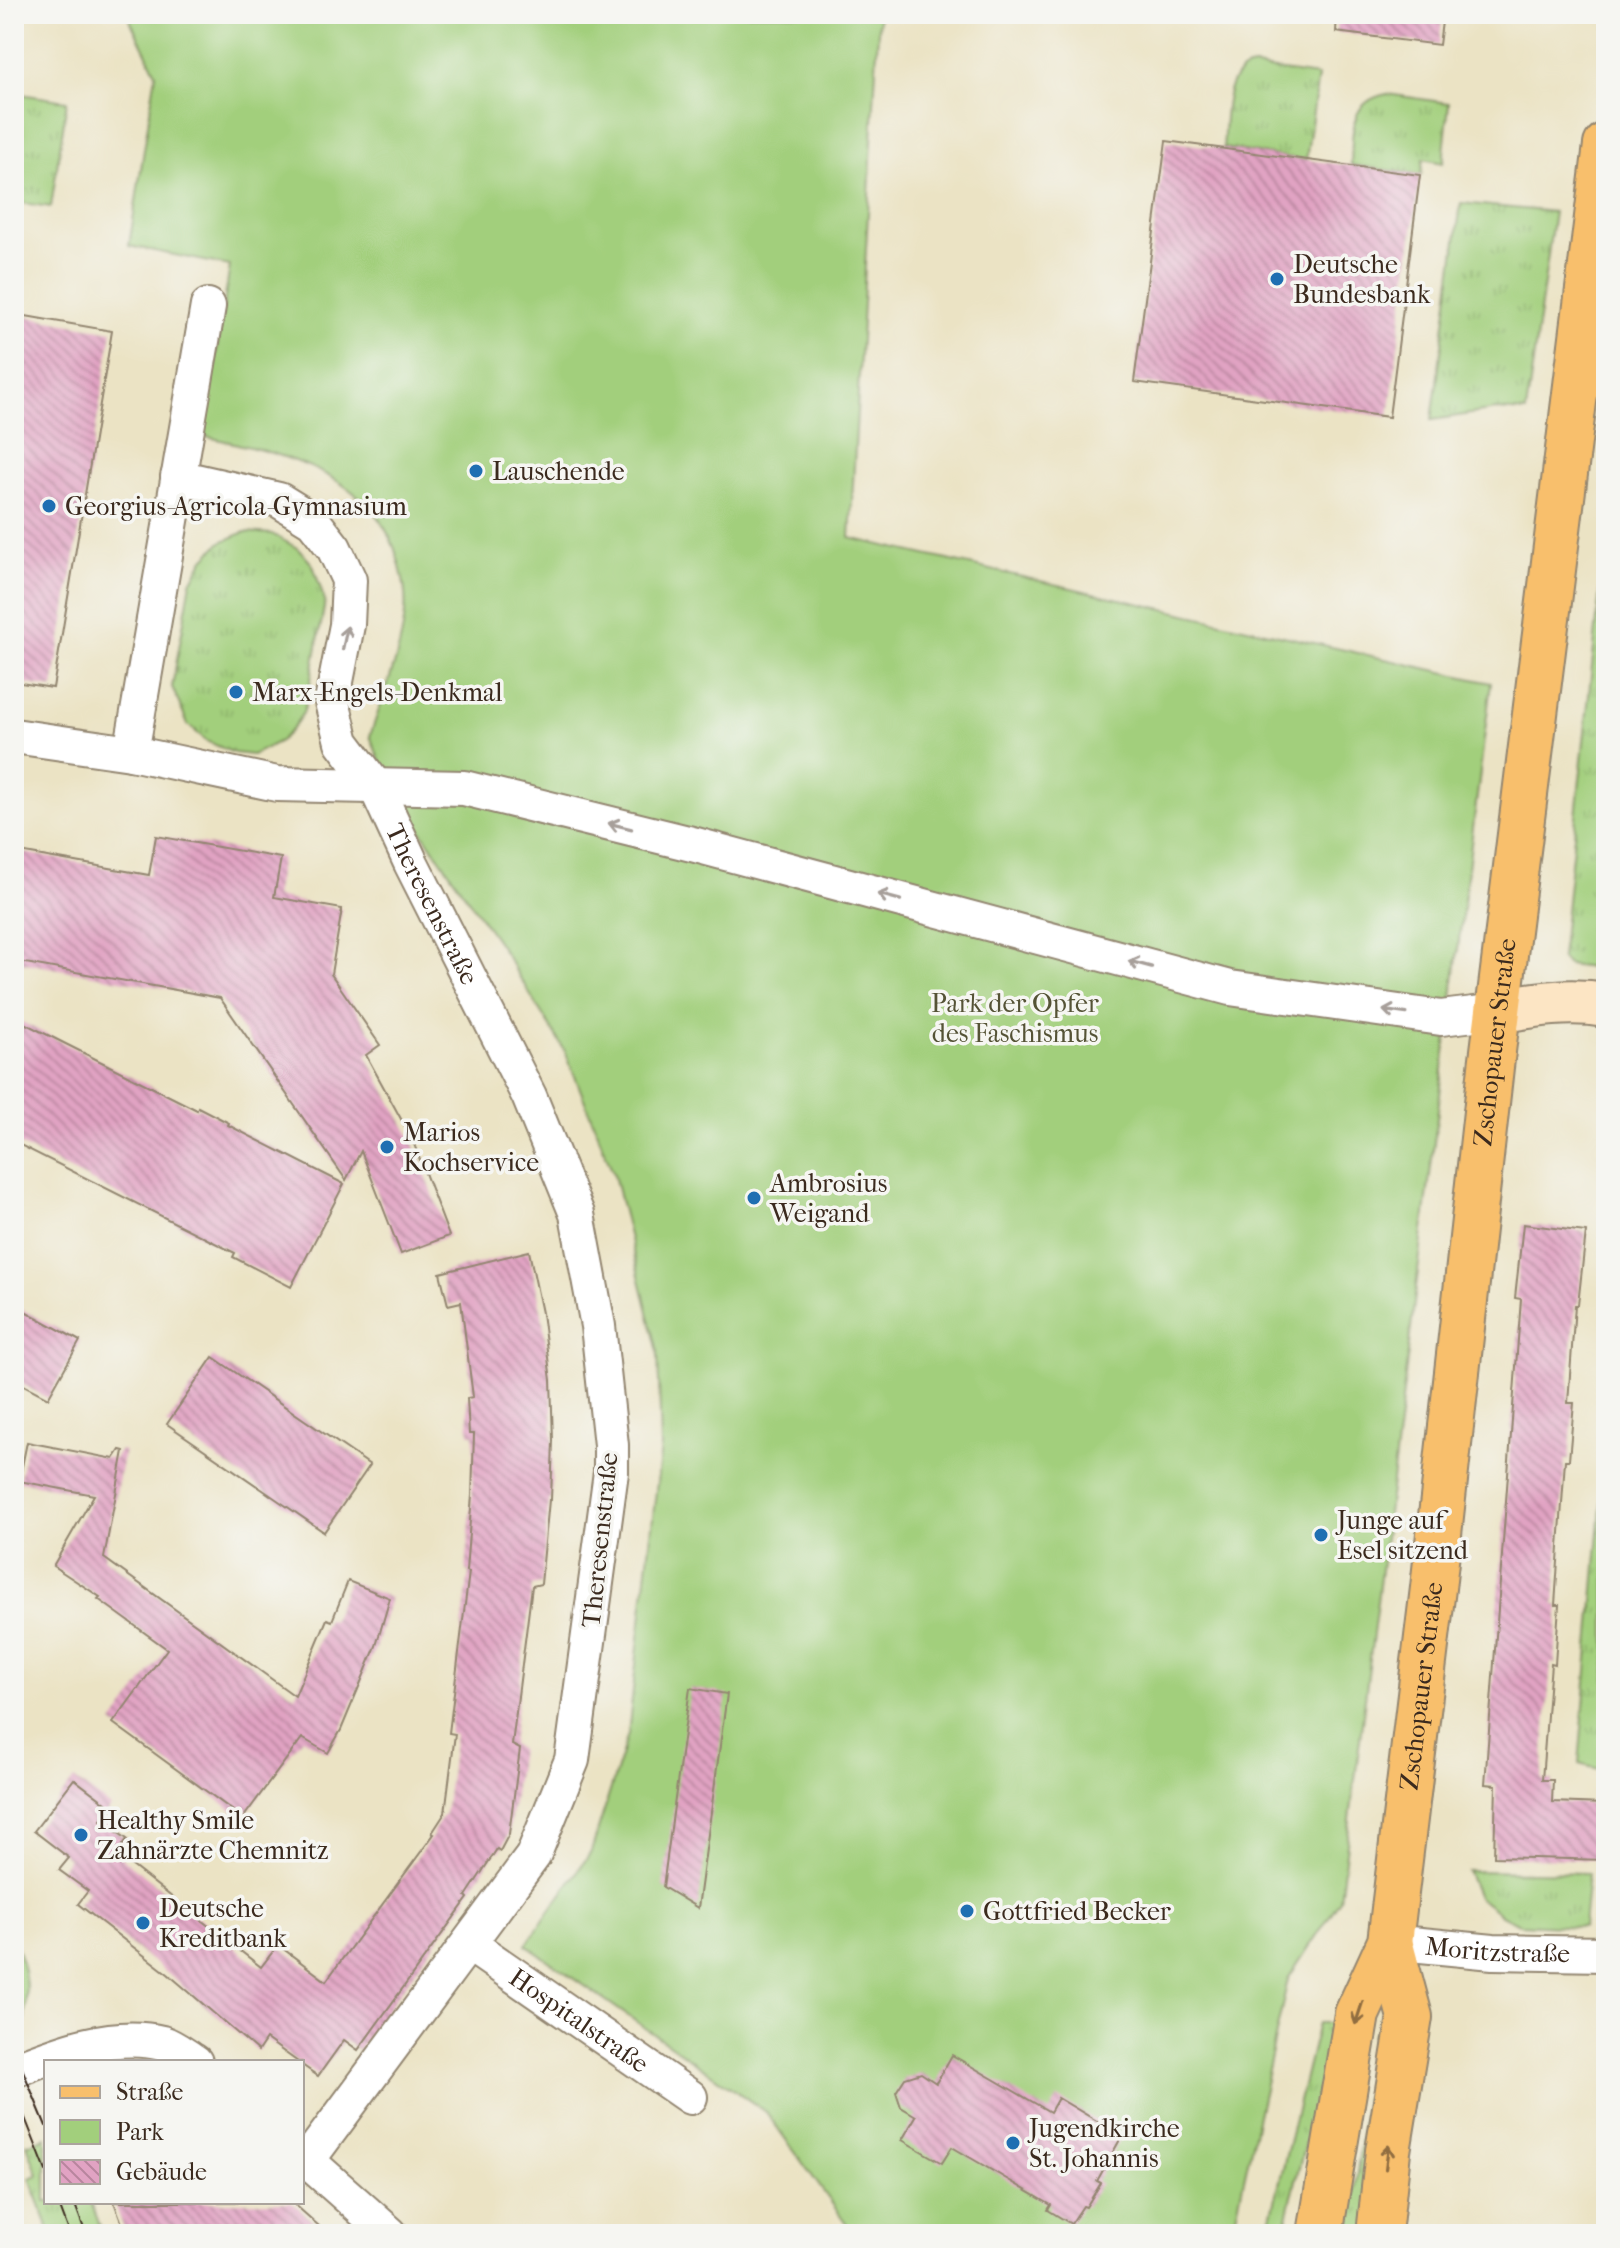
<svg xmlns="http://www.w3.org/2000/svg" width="1620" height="2248" font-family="'IM FELL French Canon',serif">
<defs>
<pattern id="grass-tufts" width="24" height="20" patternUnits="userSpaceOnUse" patternTransform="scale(2)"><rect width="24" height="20" fill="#a2cf7c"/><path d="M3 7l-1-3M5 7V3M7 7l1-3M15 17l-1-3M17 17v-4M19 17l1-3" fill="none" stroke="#8cb26b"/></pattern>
<pattern id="building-back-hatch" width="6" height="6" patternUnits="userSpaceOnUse" patternTransform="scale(2)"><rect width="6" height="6" fill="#e1a3c3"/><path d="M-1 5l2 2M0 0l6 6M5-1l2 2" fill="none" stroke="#b8859e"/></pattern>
</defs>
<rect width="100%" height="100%" fill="#f6f6f2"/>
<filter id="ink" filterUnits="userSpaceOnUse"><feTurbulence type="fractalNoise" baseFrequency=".0125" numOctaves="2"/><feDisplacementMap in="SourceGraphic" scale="16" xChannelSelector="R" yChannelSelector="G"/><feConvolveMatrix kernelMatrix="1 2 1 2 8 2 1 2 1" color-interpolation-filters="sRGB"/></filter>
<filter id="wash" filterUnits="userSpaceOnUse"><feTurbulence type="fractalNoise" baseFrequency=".006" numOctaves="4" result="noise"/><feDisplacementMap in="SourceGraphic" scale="32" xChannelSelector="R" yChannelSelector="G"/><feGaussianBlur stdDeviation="1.8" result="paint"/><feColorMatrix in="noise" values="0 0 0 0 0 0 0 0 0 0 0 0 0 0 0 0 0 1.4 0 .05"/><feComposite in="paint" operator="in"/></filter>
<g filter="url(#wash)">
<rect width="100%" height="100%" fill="#ebe3c4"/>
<g fill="url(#grass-tufts)" stroke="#6e7c4d" stroke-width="2">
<path d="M 1254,67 L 1318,76 L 1306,160 L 1223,148 C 1226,122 1221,70 1254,67 Z"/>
<polygon points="14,93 67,101 51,207 14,202"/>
<path d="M 1387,94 L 1449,103 L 1443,163 L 1423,159 L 1421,175 L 1351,165 C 1353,133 1348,101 1387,94 Z"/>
<polygon points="1461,203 1554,212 1526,412 1496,410 1432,420"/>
<polygon points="245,532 272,534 299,549 313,565 325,602 308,696 303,713 291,730 280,741 252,755 234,753 208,742 188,725 172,687 191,582 204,559 221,542"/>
<polygon points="1606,534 1606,970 1568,965 1561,958"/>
<polygon points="1606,1449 1606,1771 1579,1764"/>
<polygon points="1467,1871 1588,1873 1583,1927 1519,1924 1501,1915 1478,1897"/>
<path d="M 14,1942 C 31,1976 26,2000 23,2037 L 14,2020 Z"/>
<polygon points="1318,2023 1334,2023 1283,2234 1267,2234"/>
<polygon points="1392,2032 1367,2234 1350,2234 1373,2033"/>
<polygon points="46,2137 46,2202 91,2202 103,2234 51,2234 30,2178 38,2175 27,2144"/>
</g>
<path fill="#a2cf7c" stroke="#6e7c4d" stroke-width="2" d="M 127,14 L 879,14 L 850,538 L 1491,683 L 1340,1900 L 1288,1979 L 1232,2234 L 854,2234 L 766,2112 L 526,1945 L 591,1852 L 628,1734 L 661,1447 L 658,1352 L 614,1175 L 565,1051 L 499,944 L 390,786 L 370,736 C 383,696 401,655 405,613 C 407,594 403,577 398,559 C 374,473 279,453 203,436 L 230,266 L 129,246 L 156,73 Z"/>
<g id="blocks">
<g fill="url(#building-back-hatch)">
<polygon points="1337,14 1443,14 1439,45 1336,32"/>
<polygon points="1166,141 1420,175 1389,417 1134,382"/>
<polygon points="14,314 112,331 53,688 14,682"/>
<polygon points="156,836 281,858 274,897 342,909 331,974 380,1045 366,1055 412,1139 449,1236 401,1254 361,1151 346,1180 220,998 14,961 14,851 149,875"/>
<polygon points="14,1018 197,1110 198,1107 229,1123 228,1125 344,1184 291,1287 233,1257 235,1253 14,1142"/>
<polygon points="1523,1224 1586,1232 1578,1305 1575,1305 1568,1403 1574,1403 1569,1460 1565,1460 1555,1605 1559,1605 1555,1664 1551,1663 1542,1780 1553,1780 1552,1802 1604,1804 1606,1860 1494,1857 1496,1785 1485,1784 1521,1299 1515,1298"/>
<polygon points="529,1251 542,1313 551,1380 553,1440 551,1500 549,1500 541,1584 532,1586 519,1688 512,1745 520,1749 509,1834 500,1851 497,1849 466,1896 468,1898 358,2050 344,2040 318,2076 302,2065 302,2062 298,2062 266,2039 258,2051 168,1974 78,1904 88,1891 59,1870 69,1858 34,1831 74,1779 111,1807 101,1820 127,1839 117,1854 261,1967 278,1945 326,1981 434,1834 432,1833 445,1813 455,1734 449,1733 469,1572 466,1571 472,1495 474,1434 469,1434 467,1398 473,1397 461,1302 448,1305 440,1273"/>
<polygon points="14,1305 80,1341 48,1398 14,1380"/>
<polygon points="213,1357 370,1465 324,1532 167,1424"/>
<polygon points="27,1442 114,1459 120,1450 124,1451 104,1558 295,1696 327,1619 332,1621 348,1581 390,1598 376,1646 341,1730 328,1753 302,1738 243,1818 113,1723 167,1649 98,1599 100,1597 53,1566 94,1495 19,1481"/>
<polygon points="690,1688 727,1694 698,1908 663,1887"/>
<polygon points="952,2055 1050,2112 1058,2098 1122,2136 1097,2181 1101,2183 1086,2207 1083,2206 1071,2224 1048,2210 1051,2205 952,2147 942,2163 902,2140 916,2116 901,2107 896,2092 905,2078 921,2073 936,2083"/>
<polygon points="114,2202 292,2202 328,2234 126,2234"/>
</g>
</g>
</g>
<g filter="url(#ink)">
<use href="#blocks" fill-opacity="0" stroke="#938671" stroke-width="2"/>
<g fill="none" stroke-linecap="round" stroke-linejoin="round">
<g stroke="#938671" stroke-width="38">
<g id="street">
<path id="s1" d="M 178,477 L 279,500 L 313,521 L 334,548 L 349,580 L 347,625 L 332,702 L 342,742 L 376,787 L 411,863 L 529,1096 L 577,1214 L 598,1326 L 611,1445 L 611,1472 L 572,1760 L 533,1856 L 307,2161"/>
<polyline points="14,736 131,753 277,784 464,788 696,845 1230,988 1441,1018 1499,1011"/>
<polyline points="131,753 208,306"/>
<path id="s2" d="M 1390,1942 L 1493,1952 L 1606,1954"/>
<path id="s3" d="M 469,1944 L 690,2097"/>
<path d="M 14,2070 C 59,2052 113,2031 162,2043 C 173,2046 185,2056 195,2062"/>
<polyline points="302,2156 390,2234"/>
</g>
</g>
<g stroke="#938671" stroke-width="48">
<path id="secondary" d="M 1499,1011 C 1536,1004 1569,999 1606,1005"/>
</g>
<g stroke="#938671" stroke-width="48">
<g id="primary">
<path id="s4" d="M 1320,2234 L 1357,2014 L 1390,1942 L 1433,1588 L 1491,1067 L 1606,145"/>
<polyline points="1379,2234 1388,2151 1410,2017 1390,1942"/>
</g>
</g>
<use href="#street" stroke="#fff" stroke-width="34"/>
<use href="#secondary" stroke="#fce5c4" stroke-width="44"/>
<use href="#primary" stroke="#f8bf6c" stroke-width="44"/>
<g stroke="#3b2a1e" stroke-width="2">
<polyline points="14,2049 46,2126"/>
<polyline points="14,2090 46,2171"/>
<polyline points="58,2202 70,2234"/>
<polyline points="74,2202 86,2234"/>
</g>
</g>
<defs><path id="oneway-shaft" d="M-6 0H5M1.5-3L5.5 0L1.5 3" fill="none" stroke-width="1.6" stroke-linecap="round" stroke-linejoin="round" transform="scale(2)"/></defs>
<g stroke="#a79f9a">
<use href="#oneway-shaft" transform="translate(345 638) rotate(-78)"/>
<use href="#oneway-shaft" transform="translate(620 826) rotate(-166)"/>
<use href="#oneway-shaft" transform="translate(889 897) rotate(-165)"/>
<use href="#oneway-shaft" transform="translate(1140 964) rotate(-165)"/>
<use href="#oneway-shaft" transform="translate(1395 1012) rotate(-172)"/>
</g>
<g stroke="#906d41">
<use href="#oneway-shaft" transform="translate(1359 2013) rotate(108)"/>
<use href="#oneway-shaft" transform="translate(1387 2157) rotate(-83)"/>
</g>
</g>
<g fill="#1f6fb2" stroke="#f6f6f2" stroke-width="3">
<circle cx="1277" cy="279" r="8"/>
<circle cx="476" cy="471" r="8"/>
<circle cx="49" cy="506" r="8"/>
<circle cx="236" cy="692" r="8"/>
<circle cx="387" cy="1147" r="8"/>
<circle cx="754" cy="1198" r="8"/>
<circle cx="1321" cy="1535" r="8"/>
<circle cx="81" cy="1835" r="8"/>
<circle cx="967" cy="1911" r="8"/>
<circle cx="143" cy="1923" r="8"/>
<circle cx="1013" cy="2143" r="8"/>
</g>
<g text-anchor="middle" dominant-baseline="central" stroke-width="7" stroke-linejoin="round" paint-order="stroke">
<g font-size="26" fill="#3b2a1e" stroke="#f6f6f2" text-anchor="start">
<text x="1293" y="264">Deutsche<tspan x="1293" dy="30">Bundesbank</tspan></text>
<text x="492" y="471">Lauschende</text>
<text x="65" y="506">Georgius-Agricola-Gymnasium</text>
<text x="252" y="692">Marx-Engels-Denkmal</text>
<text x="403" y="1132">Marios<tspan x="403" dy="30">Kochservice</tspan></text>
<text x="770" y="1183">Ambrosius<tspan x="770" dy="30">Weigand</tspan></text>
<text x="1337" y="1520">Junge auf<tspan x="1337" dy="30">Esel sitzend</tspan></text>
<text x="97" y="1820">Healthy Smile<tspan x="97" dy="30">Zahnärzte Chemnitz</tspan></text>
<text x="159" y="1908">Deutsche<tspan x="159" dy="30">Kreditbank</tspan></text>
<text x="983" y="1911">Gottfried Becker</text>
<text x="1029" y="2128">Jugendkirche<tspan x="1029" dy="30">St. Johannis</tspan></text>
</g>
<g font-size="26" fill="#3b2a1e" stroke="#f6f6f2">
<text stroke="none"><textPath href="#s1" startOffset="564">Theresenstraße</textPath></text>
<text stroke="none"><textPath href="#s4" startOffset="1208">Zschopauer Straße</textPath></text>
<text transform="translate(600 1540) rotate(-84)">Theresenstraße</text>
<text stroke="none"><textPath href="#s4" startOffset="560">Zschopauer Straße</textPath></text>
<text stroke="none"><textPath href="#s2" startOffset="108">Moritzstraße</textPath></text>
<text stroke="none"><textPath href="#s3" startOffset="134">Hospitalstraße</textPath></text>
</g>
<g font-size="26" fill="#555336" stroke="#f6f6f2">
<text x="1015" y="1003">Park der Opfer<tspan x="1015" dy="30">des Faschismus</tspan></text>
</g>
</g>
<rect width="1620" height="2248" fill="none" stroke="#f6f6f2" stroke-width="48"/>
<rect x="44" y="2060" width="260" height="144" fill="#f6f6f2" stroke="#aba49d" stroke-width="2"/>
<rect x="60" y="2086" width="40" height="12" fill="#f8bf6c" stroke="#aba49d" stroke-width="2"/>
<text x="116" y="2100" font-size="24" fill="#3b2a1e">Straße</text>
<rect x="60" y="2120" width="40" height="24" fill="#a2cf7c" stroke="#aba49d" stroke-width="2"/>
<text x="116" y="2140" font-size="24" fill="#3b2a1e">Park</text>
<rect x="60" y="2160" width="40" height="24" fill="url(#building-back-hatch)" stroke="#aba49d" stroke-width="2"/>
<text x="116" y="2180" font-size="24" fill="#3b2a1e">Gebäude</text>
</svg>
